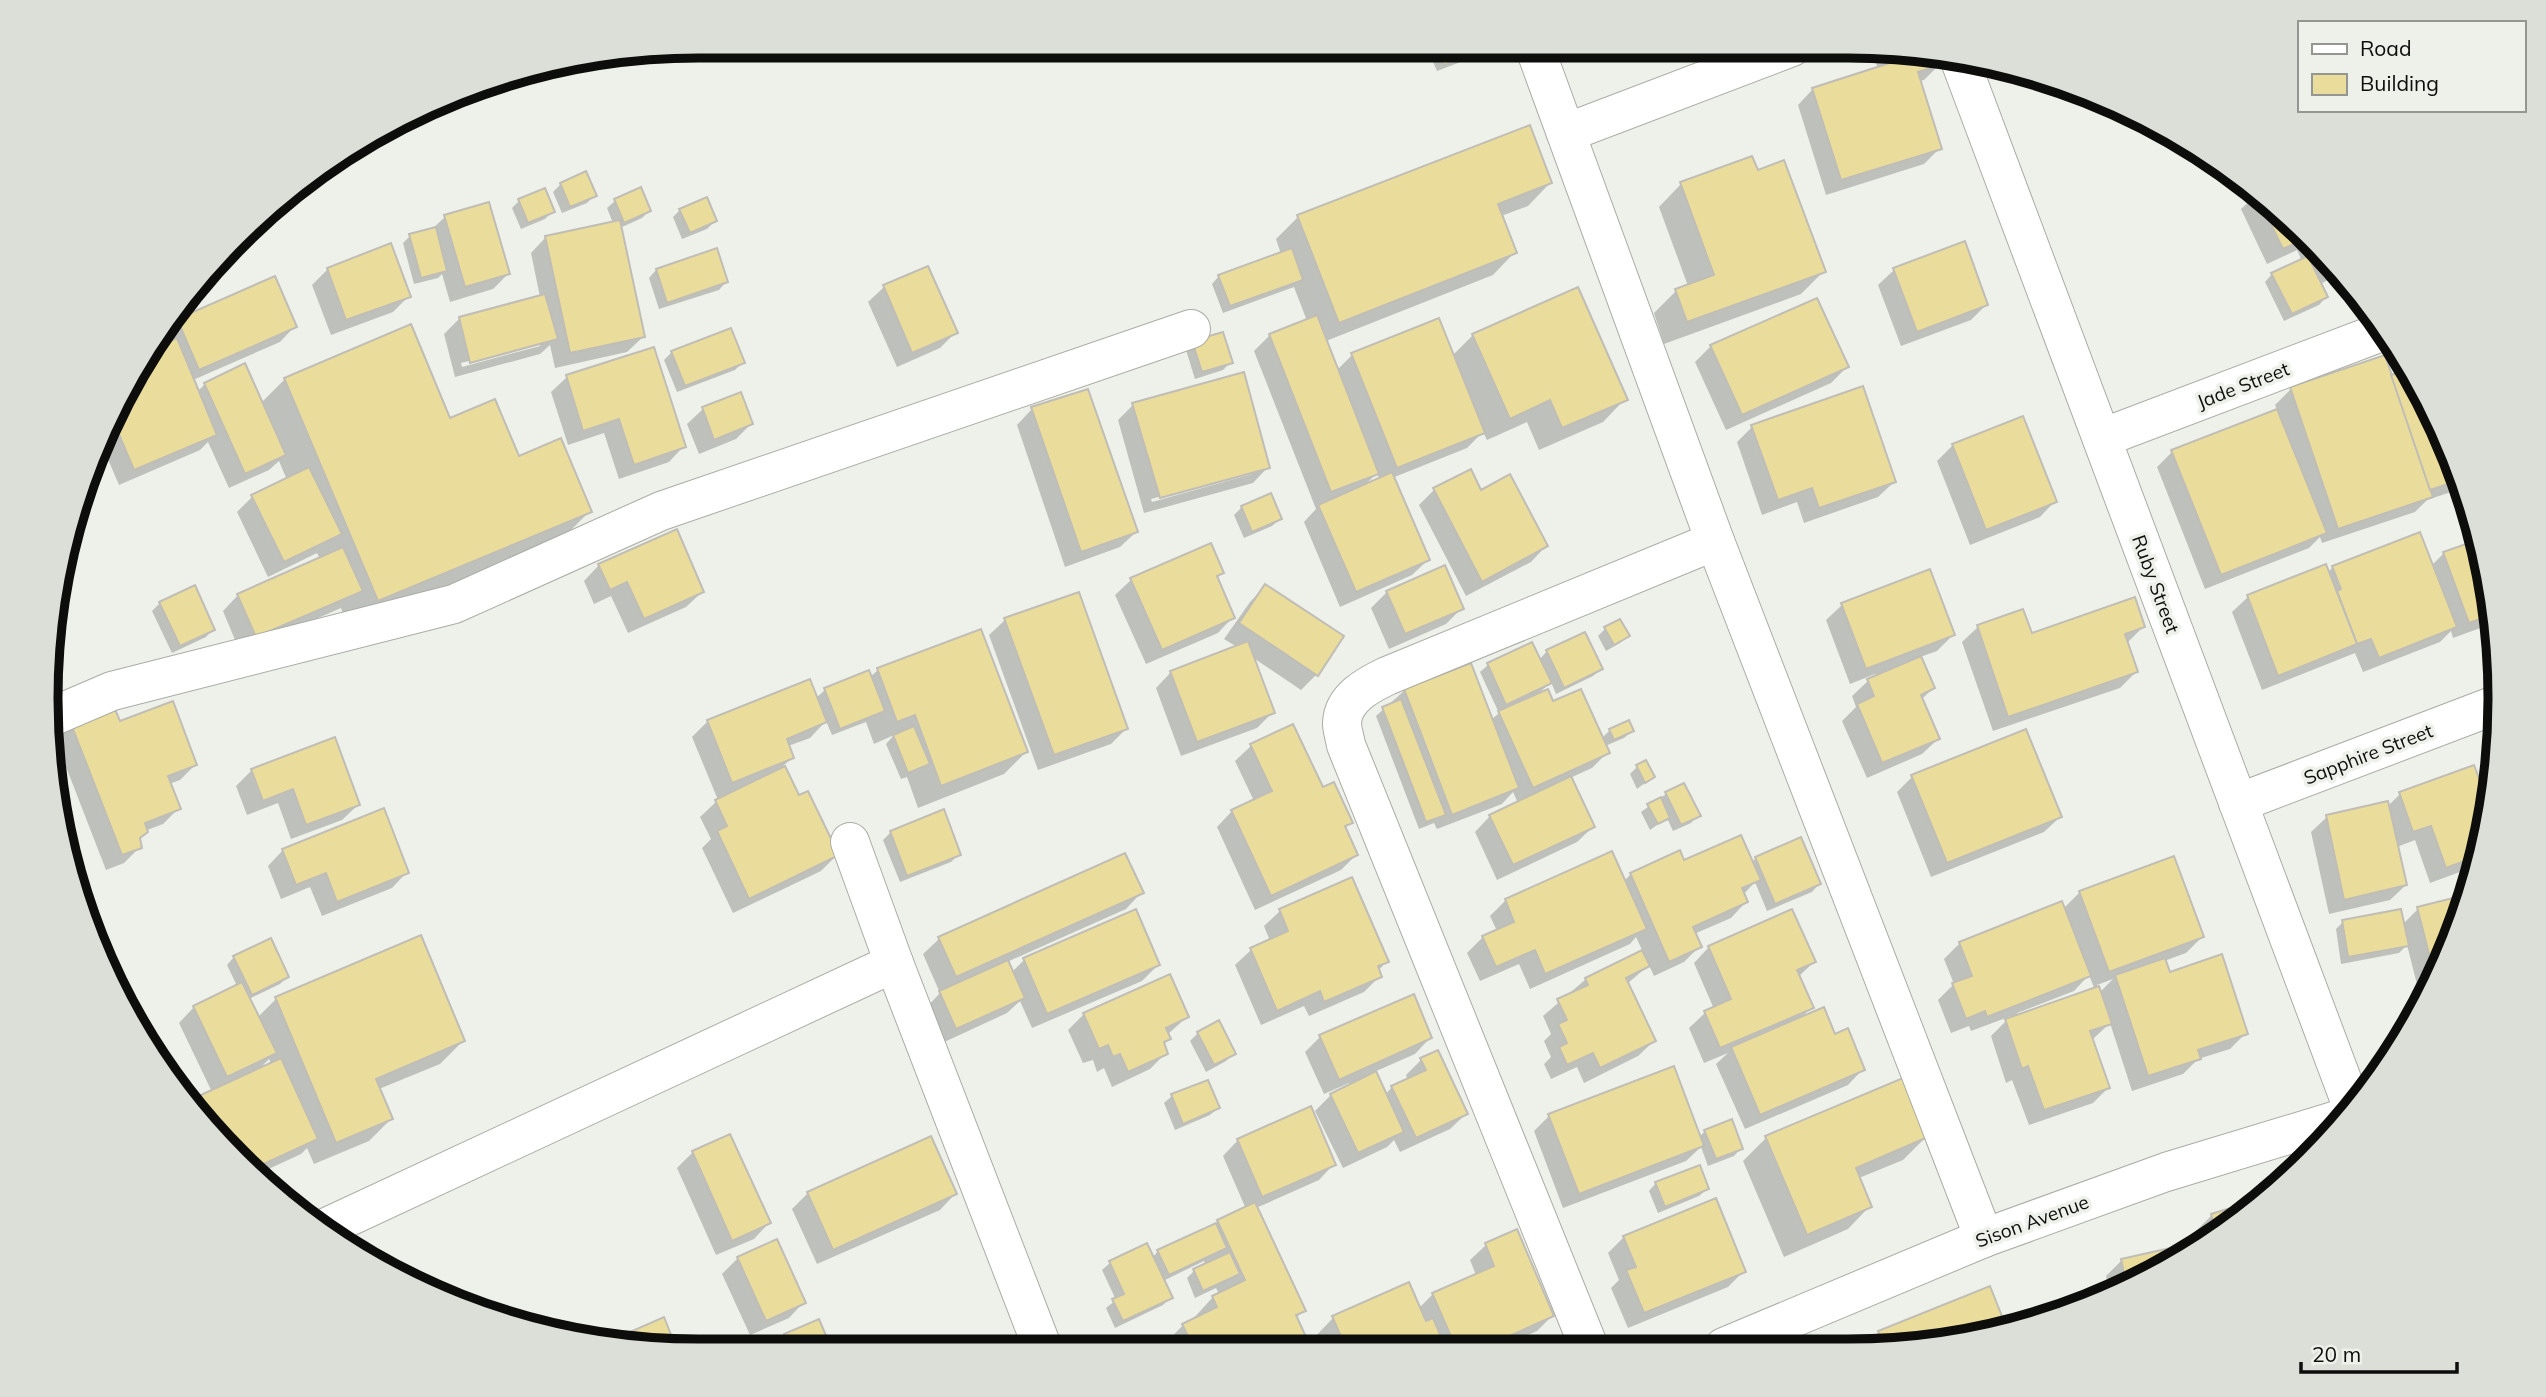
<svg xmlns="http://www.w3.org/2000/svg" width="2546" height="1397" font-family="Mulish,sans-serif">
<rect width="100%" height="100%" fill="#eef1ea"/>
<g fill="#0003" fill-rule="evenodd">
<polygon points="1426,46 1496,46 1492,50 1437,71"/>
<polygon points="1892,47 1940,64 1924,80 1919,81 1940,148 1924,164 1826,195 1798,105 1813,89 1878,69 1876,63"/>
<polygon points="2202,153 2226,170 2213,177"/>
<polygon points="1757,172 1824,271 1801,294 1664,344 1654,313 1676,291 1688,286 1659,207 1681,184"/>
<polygon points="585,174 595,195 587,203 562,213 553,192 561,184"/>
<path d="M 1550,183 L 1528,206 L 1501,216 L 1515,252 L 1493,275 L 1326,341 L 1337,370 L 1352,355 L 1438,320 L 1452,356 L 1473,335 L 1625,399 L 1603,422 L 1539,450 L 1527,422 L 1487,440 L 1483,432 L 1467,448 L 1392,478 L 1428,560 L 1412,575 L 1340,607 L 1304,522 L 1316,509 L 1254,351 L 1270,335 L 1307,321 L 1294,287 L 1223,313 L 1212,284 L 1219,276 L 1281,254 L 1276,239 L 1298,217 ZM 1377,473 L 1380,480 L 1364,486 Z"/>
<path d="M 640,190 L 649,211 L 642,218 L 620,228 L 643,337 L 627,352 L 555,368 L 550,345 L 540,354 L 455,377 L 444,334 L 459,319 L 540,297 L 531,253 L 546,237 L 613,223 L 607,208 L 615,201 ZM 540,342 L 540,346 L 462,367 L 461,363 Z"/>
<polygon points="2258,193 2278,207 2340,274 2320,284 2326,297 2319,305 2284,321 2265,282 2272,274 2302,261 2297,250 2267,264 2241,209"/>
<polygon points="519,201 553,211 545,219 521,229 512,208"/>
<polygon points="680,210 715,221 707,229 682,239 673,217"/>
<polygon points="445,217 508,274 493,289 450,302 442,274 438,278 414,284 403,243 410,236 431,230"/>
<polygon points="716,250 726,282 719,290 659,309 649,278 656,270"/>
<polygon points="928,268 956,332 940,348 897,367 868,302 884,287"/>
<polygon points="328,269 409,296 393,312 331,335 312,285"/>
<polygon points="1894,270 1986,305 1971,320 1901,346 1878,285"/>
<polygon points="178,320 295,326 280,342 193,380 197,392 205,384 261,403 285,379 450,420 518,458 590,511 561,540 349,629 341,608 240,652 223,611 238,595 320,559 317,553 268,577 237,512 252,497 287,480 279,461 269,470 229,488 208,442 200,450 119,485 104,450 148,353 167,345 163,336"/>
<polygon points="1193,342 1231,362 1223,370 1195,379 1186,350"/>
<polygon points="1711,346 1847,367 1831,383 1726,430 1695,362"/>
<polygon points="672,352 743,362 735,370 677,392 664,360"/>
<polygon points="2409,371 2433,409 2463,488 2427,500 2415,512 2322,543 2320,537 2309,548 2205,589 2157,467 2172,452 2277,410 2275,405 2291,389 2390,377"/>
<polygon points="567,377 684,446 669,462 619,479 604,433 568,445 551,392"/>
<path d="M 1133,405 L 1268,467 L 1253,483 L 1144,513 L 1118,420 ZM 1252,471 L 1252,474 L 1152,502 L 1151,499 Z"/>
<polygon points="703,409 751,424 736,439 699,454 687,424"/>
<polygon points="1032,409 1136,532 1120,547 1065,567 1017,425"/>
<polygon points="1752,427 1894,482 1878,497 1804,523 1797,502 1762,515 1737,442"/>
<polygon points="1953,445 2055,501 2040,517 1970,545 1937,461"/>
<polygon points="1434,490 1480,492 1546,546 1531,562 1466,596 1419,505"/>
<polygon points="1242,507 1280,519 1272,526 1244,538 1234,515"/>
<polygon points="2480,540 2494,623 2453,638 2451,631 2440,642 2363,672 2355,653 2262,690 2232,612 2248,597 2327,573 2333,567 2431,566 2444,553"/>
<polygon points="599,565 702,592 686,607 628,633 611,596 594,604 584,581"/>
<polygon points="1222,573 1216,579 1233,617 1218,633 1146,664 1115,595 1131,580"/>
<polygon points="1265,586 1317,674 1301,690 1252,657 1273,712 1257,728 1181,756 1156,688 1171,672 1237,647 1224,639 1250,602"/>
<polygon points="1387,592 1462,608 1446,624 1389,649 1371,608"/>
<polygon points="160,603 213,629 206,637 172,653 152,611"/>
<polygon points="1842,605 1953,635 1937,651 1920,657 1933,688 1921,700 1938,739 1922,754 1867,778 1842,721 1856,707 1852,696 1868,681 1876,677 1875,674 1850,684 1826,620"/>
<polygon points="1005,620 1126,729 1111,744 1038,770 989,635"/>
<polygon points="1978,627 2030,635 2143,627 2128,642 2136,672 2120,688 1993,731 1962,642"/>
<polygon points="1605,629 1628,636 1620,643 1606,651 1598,636"/>
<polygon points="1532,644 1539,660 1547,651 1601,669 1593,676 1556,694 1551,682 1537,695 1601,739 1610,730 1632,731 1624,738 1605,746 1608,752 1592,768 1570,778 1593,827 1577,842 1497,880 1475,832 1490,816 1518,803 1513,792 1502,804 1437,829 1434,823 1419,829 1376,716 1405,690 1491,720 1499,713 1480,672 1488,665"/>
<polygon points="878,670 1026,752 1004,774 918,808 907,777 901,779 886,744 894,735 874,744 866,722 832,735 826,721 810,738 788,746 792,758 783,766 798,798 837,855 821,871 733,913 702,848 711,839 700,817 718,800 692,737 708,721 816,698 825,690 868,672 870,677"/>
<polygon points="119,724 195,765 180,780 169,784 179,808 163,824 147,830 139,838 140,847 124,863 106,870 56,741 72,725"/>
<polygon points="1251,746 1322,789 1351,822 1344,829 1356,855 1341,870 1255,910 1217,827 1232,811 1254,801 1235,761"/>
<polygon points="1637,767 1653,777 1637,789 1630,774"/>
<polygon points="252,770 358,805 342,820 291,839 278,803 247,815 236,786"/>
<polygon points="1912,777 2060,817 2044,832 1931,877 1897,792"/>
<polygon points="1666,794 1698,815 1691,823 1673,831 1667,818 1650,830 1641,812"/>
<polygon points="2400,794 2489,810 2476,866 2430,883 2415,840 2397,847 2406,885 2390,900 2329,914 2311,832 2327,817 2388,806"/>
<polygon points="891,832 959,854 951,862 900,882 883,840"/>
<polygon points="283,850 407,872 392,888 322,916 310,887 281,899 268,866"/>
<polygon points="1756,858 1819,884 1812,892 1767,911 1755,882 1743,895 1746,902 1731,918 1694,934 1700,946 1684,962 1654,976 1649,965 1627,984 1654,1041 1638,1056 1584,1083 1577,1067 1551,1079 1544,1064 1551,1057 1544,1041 1551,1034 1543,1016 1586,979 1643,952 1636,937 1630,944 1530,989 1519,964 1480,981 1467,953 1483,937 1497,931 1490,916 1506,900 1624,881 1631,874 1683,863 1751,863"/>
<polygon points="1351,879 1387,961 1378,971 1380,976 1364,992 1309,1016 1304,1006 1261,1025 1235,965 1251,950 1270,941 1264,926 1280,911"/>
<path d="M 2080,892 L 2202,937 L 2186,953 L 2164,961 L 2169,974 L 2246,1033 L 2230,1049 L 2198,1059 L 2183,1074 L 2132,1091 L 2110,1023 L 2092,1040 L 2108,1088 L 2093,1103 L 2029,1125 L 2012,1080 L 2006,1083 L 1991,1036 L 2011,1016 L 1971,1031 L 1969,1026 L 1951,1033 L 1938,1000 L 1954,984 L 1944,959 L 1960,943 L 2063,909 ZM 2089,975 L 2095,990 L 2018,1016 L 2017,1013 L 2074,991 ZM 2113,979 L 2099,993 L 2097,985 Z"/>
<polygon points="1141,893 1126,909 1007,962 1012,972 1024,960 1158,965 1142,981 1032,1028 1020,1001 1007,1013 940,1044 925,1009 940,993 923,954 939,939"/>
<polygon points="2469,896 2466,908 2422,1004 2407,945 2399,953 2341,964 2336,929 2343,922 2403,924 2418,909"/>
<polygon points="1709,947 1814,962 1798,977 1812,1007 1799,1020 1834,1036 1863,1069 1848,1085 1745,1129 1716,1064 1728,1053 1704,1063 1689,1028 1705,1013 1714,1009 1694,963"/>
<path d="M 234,957 L 287,977 L 280,984 L 249,999 L 258,1017 L 276,999 L 463,1041 L 440,1064 L 379,1089 L 391,1119 L 369,1141 L 314,1164 L 307,1148 L 301,1154 L 260,1173 L 208,1129 L 191,1102 L 212,1092 L 179,1023 L 194,1007 L 237,986 L 227,965 ZM 269,1059 L 271,1064 L 258,1070 Z"/>
<polygon points="1084,1014 1187,1017 1167,1035 1169,1039 1163,1045 1166,1053 1150,1069 1112,1087 1104,1068 1097,1072 1093,1060 1083,1063 1068,1030"/>
<polygon points="1198,1033 1233,1054 1226,1061 1206,1072 1190,1041"/>
<polygon points="1320,1037 1430,1038 1415,1054 1374,1072 1385,1095 1392,1087 1408,1080 1406,1075 1421,1060 1466,1114 1450,1129 1400,1152 1394,1140 1387,1147 1343,1168 1315,1111 1331,1095 1350,1086 1349,1083 1324,1094 1305,1052"/>
<polygon points="1172,1096 1218,1108 1210,1115 1175,1130 1164,1103"/>
<polygon points="1549,1116 1699,1137 1705,1131 1741,1148 1734,1156 1708,1166 1701,1147 1686,1161 1563,1208 1534,1131"/>
<polygon points="1926,1137 1903,1160 1859,1178 1870,1206 1848,1229 1784,1257 1743,1161 1766,1138"/>
<polygon points="1238,1140 1334,1164 1319,1180 1256,1208 1304,1310 1295,1319 1309,1348 1161,1348 1183,1325 1191,1321 1213,1297 1219,1294 1216,1288 1195,1298 1187,1278 1194,1271 1206,1266 1204,1261 1163,1281 1171,1297 1163,1305 1115,1328 1106,1308 1116,1300 1102,1270 1110,1263 1152,1258 1158,1251 1246,1209 1223,1156"/>
<polygon points="693,1152 769,1223 754,1239 716,1255 677,1168"/>
<polygon points="1656,1183 1707,1189 1699,1196 1658,1213 1649,1191"/>
<polygon points="808,1193 955,1194 940,1210 817,1264 792,1209"/>
<polygon points="2254,1203 2210,1242 2110,1291 2106,1276 2122,1260 2199,1243 2196,1231 2212,1215"/>
<polygon points="1516,1232 1552,1316 1537,1331 1501,1347 1314,1348 1311,1341 1333,1318 1419,1308 1433,1294 1476,1275 1470,1260 1486,1245"/>
<polygon points="1624,1237 1744,1271 1728,1287 1628,1328 1611,1288 1619,1280 1608,1253"/>
<polygon points="738,1258 804,1302 789,1318 750,1335 722,1274"/>
<polygon points="2005,1329 1932,1346 1866,1346 1879,1332"/>
<polygon points="785,1336 830,1350 781,1350 778,1343"/>
</g>
<g fill="#eadd9c" stroke="#bfbdb6" stroke-width="2">
<polygon points="1437,46 1493,46 1444,65"/>
<polygon points="1891,47 1939,55 1942,65 1918,72 1942,149 1841,180 1812,88 1896,61"/>
<polygon points="1530,125 1552,183 1498,204 1517,253 1339,323 1297,215"/>
<polygon points="1752,156 1758,170 1784,160 1826,272 1687,322 1675,289 1714,275 1680,182"/>
<polygon points="586,171 597,196 570,207 560,183"/>
<polygon points="641,187 651,211 624,223 614,199"/>
<polygon points="545,188 555,212 528,223 518,199"/>
<polygon points="2255,192 2278,207 2307,238 2283,249"/>
<polygon points="707,197 717,221 690,233 679,209"/>
<polygon points="489,202 510,274 465,287 444,215"/>
<polygon points="620,220 645,337 570,353 545,236"/>
<polygon points="436,227 447,271 421,278 409,234"/>
<polygon points="1965,241 1988,305 1917,332 1893,268"/>
<polygon points="391,243 411,297 346,320 327,268"/>
<polygon points="717,248 728,282 667,303 656,269"/>
<polygon points="1292,248 1303,280 1230,306 1218,275"/>
<polygon points="2308,256 2328,297 2292,314 2271,273"/>
<polygon points="928,266 958,333 912,353 883,285"/>
<polygon points="275,276 297,327 199,370 177,319"/>
<polygon points="1578,287 1628,400 1562,428 1550,400 1510,419 1472,334"/>
<polygon points="545,294 558,339 470,363 459,317"/>
<polygon points="1817,298 1849,367 1742,415 1710,345"/>
<polygon points="1317,315 1379,474 1331,492 1269,334"/>
<polygon points="1439,318 1485,433 1397,468 1351,353"/>
<polygon points="411,324 450,418 495,399 519,456 561,438 592,512 378,601 284,378"/>
<polygon points="731,328 745,363 685,386 671,351"/>
<polygon points="1223,332 1233,363 1202,372 1192,341"/>
<polygon points="177,338 217,435 134,470 115,425 149,350"/>
<polygon points="654,347 686,447 634,465 619,419 583,431 566,375"/>
<polygon points="2385,355 2433,497 2338,529 2290,387"/>
<polygon points="245,363 286,455 245,474 204,383"/>
<polygon points="2408,370 2433,409 2460,480 2430,490 2391,375"/>
<polygon points="1244,372 1270,468 1160,498 1132,403"/>
<polygon points="1863,386 1896,482 1819,508 1812,488 1778,500 1751,425"/>
<polygon points="1088,389 1138,532 1081,552 1031,407"/>
<polygon points="741,392 753,424 714,440 702,407"/>
<polygon points="2277,409 2327,533 2221,575 2171,450"/>
<polygon points="2023,416 2057,502 1986,530 1952,444"/>
<polygon points="309,467 342,534 284,562 251,495"/>
<polygon points="1471,469 1481,490 1510,474 1548,546 1482,582 1433,488"/>
<polygon points="1392,472 1430,560 1356,592 1318,505"/>
<polygon points="1271,493 1282,519 1252,532 1241,506"/>
<polygon points="677,529 704,592 644,619 627,582 610,590 598,564"/>
<polygon points="2420,532 2457,627 2379,658 2371,639 2357,644 2337,591 2341,589 2332,566"/>
<polygon points="2480,539 2492,615 2469,623 2443,552"/>
<polygon points="1211,543 1224,573 1217,576 1235,618 1162,650 1130,578"/>
<polygon points="343,547 363,591 256,637 237,594"/>
<polygon points="2326,564 2357,644 2278,676 2247,595"/>
<polygon points="1445,565 1464,609 1405,634 1386,591"/>
<polygon points="1930,569 1955,635 1866,669 1841,603"/>
<polygon points="1265,584 1344,636 1318,676 1239,623"/>
<polygon points="195,585 215,630 180,646 159,602"/>
<polygon points="1079,592 1128,729 1054,755 1004,618"/>
<polygon points="2135,597 2145,627 2125,634 2138,672 2008,717 1977,625 2023,609 2032,633"/>
<polygon points="1620,619 1630,636 1614,645 1604,627"/>
<polygon points="981,629 1028,752 941,786 915,715 897,722 877,668"/>
<polygon points="1585,632 1603,669 1564,688 1546,650"/>
<polygon points="1248,641 1275,713 1197,742 1170,671"/>
<polygon points="1532,642 1552,683 1506,705 1487,663"/>
<polygon points="1921,656 1935,688 1921,695 1940,739 1882,763 1857,704 1874,696 1867,679"/>
<polygon points="1471,663 1519,788 1452,815 1404,689"/>
<polygon points="869,670 885,711 840,729 824,688"/>
<polygon points="810,679 827,722 787,739 794,758 732,783 707,720"/>
<polygon points="1548,689 1553,701 1581,689 1610,753 1533,788 1498,711"/>
<polygon points="1401,699 1446,815 1426,822 1382,707"/>
<polygon points="173,701 197,765 168,776 181,809 145,823 148,832 140,838 142,848 122,855 71,724 114,707 120,721"/>
<polygon points="1629,720 1634,731 1614,740 1609,729"/>
<polygon points="1293,724 1323,787 1334,782 1353,823 1345,826 1358,855 1271,896 1231,810 1272,791 1250,744"/>
<polygon points="914,726 930,764 908,773 893,735"/>
<polygon points="2026,729 2062,817 1947,863 1911,775"/>
<polygon points="335,737 360,805 306,825 293,789 263,801 251,769"/>
<polygon points="1646,760 1655,777 1645,783 1636,765"/>
<polygon points="2474,765 2490,807 2478,856 2446,868 2431,826 2413,832 2399,792"/>
<polygon points="785,766 799,795 808,791 839,855 749,899 717,831 727,826 715,800"/>
<polygon points="1571,776 1595,827 1513,865 1489,815"/>
<polygon points="1684,783 1701,816 1681,825 1665,792"/>
<polygon points="1661,797 1670,818 1658,824 1647,804"/>
<polygon points="2388,801 2407,885 2344,900 2326,815"/>
<polygon points="384,808 409,873 337,902 326,873 296,885 282,849"/>
<polygon points="944,809 961,855 907,876 890,831"/>
<polygon points="1741,835 1761,880 1742,888 1748,902 1693,927 1702,947 1669,962 1630,873 1680,850 1684,860"/>
<polygon points="1801,837 1821,884 1775,904 1755,857"/>
<polygon points="1612,851 1647,929 1545,974 1535,950 1496,967 1482,936 1514,922 1505,899"/>
<polygon points="1125,853 1144,893 956,977 938,937"/>
<polygon points="2174,856 2204,937 2109,972 2079,891"/>
<polygon points="1352,877 1389,962 1378,966 1382,977 1324,1002 1320,991 1277,1011 1250,948 1288,931 1279,909"/>
<polygon points="2469,894 2466,908 2435,977 2417,907"/>
<polygon points="2062,901 2091,976 1987,1017 1985,1011 1966,1019 1952,983 1972,976 1959,942"/>
<polygon points="1136,909 1160,965 1047,1014 1023,958"/>
<polygon points="1792,909 1816,962 1797,970 1814,1008 1720,1048 1704,1011 1731,999 1708,946"/>
<polygon points="2401,909 2409,946 2348,957 2342,920"/>
<polygon points="88,916 110,972 95,949"/>
<polygon points="421,935 465,1041 376,1079 393,1119 336,1143 275,997"/>
<polygon points="271,938 289,977 252,995 233,956"/>
<polygon points="1642,950 1650,966 1626,978 1656,1041 1600,1068 1593,1053 1567,1065 1559,1047 1567,1043 1558,1024 1567,1020 1557,999 1588,985 1585,978"/>
<polygon points="2222,954 2248,1034 2198,1050 2201,1059 2148,1076 2115,975 2165,958 2170,972"/>
<polygon points="1008,960 1025,998 956,1029 939,991"/>
<polygon points="1170,974 1189,1017 1166,1028 1171,1039 1164,1042 1168,1054 1128,1072 1120,1054 1113,1057 1108,1045 1099,1049 1083,1013"/>
<polygon points="242,982 277,1053 227,1077 193,1006"/>
<polygon points="2099,986 2112,1024 2090,1031 2110,1088 2044,1110 2028,1066 2022,1069 2005,1019"/>
<polygon points="1414,994 1432,1038 1339,1080 1319,1035"/>
<polygon points="1824,1007 1835,1034 1848,1028 1865,1070 1760,1115 1731,1047"/>
<polygon points="1219,1020 1236,1054 1214,1065 1197,1032"/>
<polygon points="1438,1050 1468,1114 1416,1138 1391,1086 1426,1070 1420,1058"/>
<polygon points="281,1058 318,1139 255,1168 208,1129 190,1100"/>
<polygon points="1674,1066 1704,1146 1579,1194 1548,1114"/>
<polygon points="1376,1071 1404,1132 1358,1153 1330,1094"/>
<polygon points="1903,1078 1928,1137 1856,1168 1872,1207 1807,1235 1765,1136"/>
<polygon points="1208,1080 1220,1108 1183,1124 1171,1094"/>
<polygon points="1311,1106 1336,1165 1262,1197 1237,1139"/>
<polygon points="1732,1119 1743,1149 1716,1159 1704,1130"/>
<polygon points="730,1134 771,1223 732,1241 692,1151"/>
<polygon points="931,1136 957,1194 833,1250 807,1192"/>
<polygon points="1700,1165 1709,1189 1665,1207 1655,1182"/>
<polygon points="1716,1198 1746,1272 1644,1313 1626,1270 1636,1267 1623,1236"/>
<polygon points="2257,1200 2217,1236 2211,1214"/>
<polygon points="1255,1202 1306,1311 1296,1315 1311,1348 1194,1348 1182,1324 1217,1307 1212,1296 1245,1280 1217,1220"/>
<polygon points="1216,1223 1227,1248 1169,1275 1157,1250"/>
<polygon points="1517,1229 1554,1316 1498,1341 1501,1347 1456,1348 1432,1293 1494,1266 1485,1243"/>
<polygon points="777,1239 806,1303 766,1321 737,1257"/>
<polygon points="2202,1241 2203,1245 2126,1283 2121,1259"/>
<polygon points="1147,1243 1173,1298 1123,1321 1112,1299 1124,1294 1109,1261"/>
<polygon points="1230,1252 1240,1274 1203,1291 1193,1269"/>
<polygon points="1409,1282 1426,1321 1433,1318 1446,1348 1346,1348 1332,1316"/>
<polygon points="1990,1286 2007,1329 1932,1346 1884,1346 1878,1331"/>
<polygon points="664,1317 677,1350 656,1350 607,1342"/>
<polygon points="819,1319 832,1350 791,1350 784,1334"/>
</g>
<g fill="none" stroke-linecap="round" stroke-linejoin="round">
<g stroke="#aaaca5" stroke-width="40">
<g id="minor">
<polyline points="1534,46 1715,541 1984,1238"/>
<polyline points="1959,58 2353,1109"/>
<polyline points="1566,133 1792,47"/>
<polyline points="2102,438 2384,331"/>
<polyline points="49,718 112,691 454,604 661,511 1191,329"/>
<polyline points="2238,803 2498,704"/>
<polyline points="850,842 894,963 1043,1349"/>
<polyline points="327,1227 894,963"/>
<path d="M 1589,1347 L 1346,745 C 1345,738 1342,730 1342,723 C 1343,698 1368,685 1387,676 L 1715,541"/>
<polyline points="1724,1347 1984,1238 2166,1172 2347,1117"/>
</g>
</g>
<use href="#minor" stroke="#fff" stroke-width="38"/>
</g>
<g text-anchor="middle" dominant-baseline="central" stroke-width="7" stroke-linejoin="round" paint-order="stroke">
<g font-size="19" fill="#0d0e0c" stroke="#eef1ea">
<text transform="translate(2243 385) rotate(-21)">Jade Street</text>
<text transform="translate(2156 584) rotate(70)">Ruby Street</text>
<text transform="translate(2368 754) rotate(-21)">Sapphire Street</text>
<text transform="translate(2032 1221) rotate(-20)">Sison Avenue</text>
</g>
</g>
<path d="M0 0H2546V1397H0ZM698 58H1848A640 640 0 0 1 2488 698V699A640 640 0 0 1 1848 1339H698A640 640 0 0 1 58 699V698A640 640 0 0 1 698 58Z" fill="#dcdfd8" fill-rule="evenodd"/>
<path fill="none" stroke="#0d0e0c" stroke-width="9" d="M698 58H1848A640 640 0 0 1 2488 698V699A640 640 0 0 1 1848 1339H698A640 640 0 0 1 58 699V698A640 640 0 0 1 698 58Z"/>
<rect x="2298" y="21" width="228" height="91" fill="#eef1ea" stroke="#949691" stroke-width="2"/>
<rect x="2312" y="44" width="35" height="10" fill="#ffffff" stroke="#949691" stroke-width="2"/>
<text x="2360" y="56" font-size="21" fill="#0d0e0c">Road</text>
<rect x="2312" y="74" width="35" height="21" fill="#eadd9c" stroke="#949691" stroke-width="2"/>
<text x="2360" y="91" font-size="21" fill="#0d0e0c">Building</text>
<path d="M2301 1362v10h156v-10" fill="none" stroke="#0d0e0c" stroke-width="3.5"/>
<text x="2312" y="1362" font-size="21" fill="#0d0e0c" stroke="#eef1ea" stroke-width="5" paint-order="stroke">20 m</text>
</svg>
